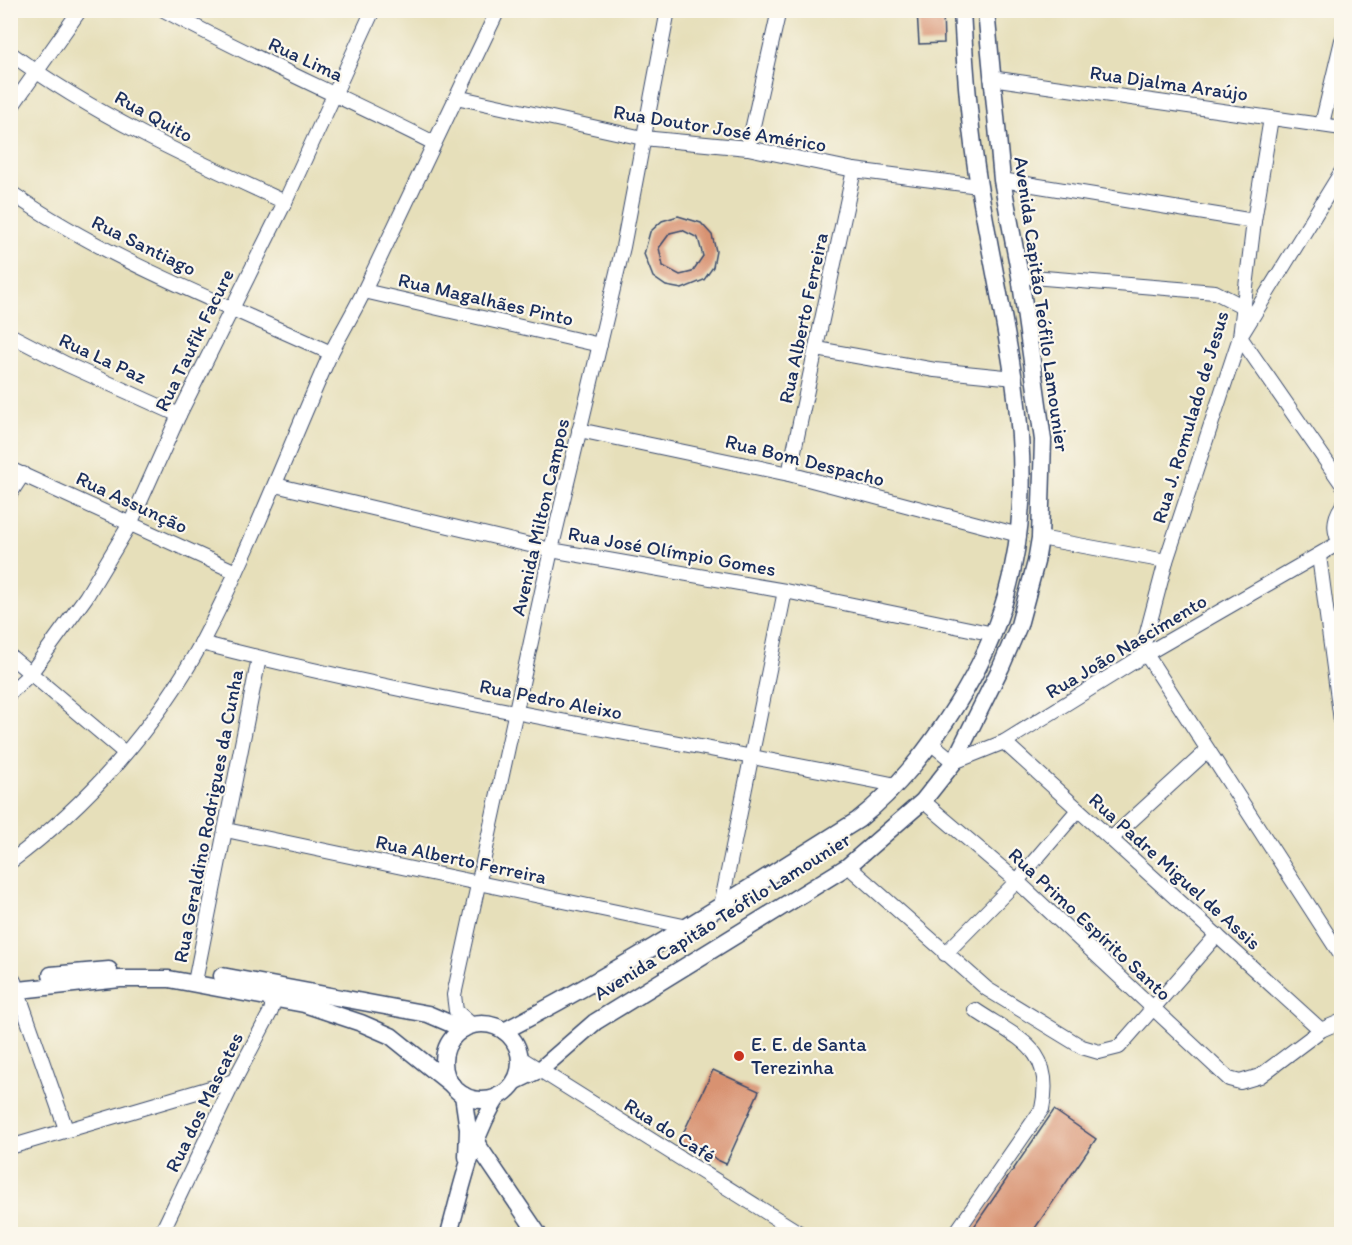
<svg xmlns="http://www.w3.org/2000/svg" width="1352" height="1245" font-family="Itim,sans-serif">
<rect width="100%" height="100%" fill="#fbf7ec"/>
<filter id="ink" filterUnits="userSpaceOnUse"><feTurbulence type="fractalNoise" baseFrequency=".0167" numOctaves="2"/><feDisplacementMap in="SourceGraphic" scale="12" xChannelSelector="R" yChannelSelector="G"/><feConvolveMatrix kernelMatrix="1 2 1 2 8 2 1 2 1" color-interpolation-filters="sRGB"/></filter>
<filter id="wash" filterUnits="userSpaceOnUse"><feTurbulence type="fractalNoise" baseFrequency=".008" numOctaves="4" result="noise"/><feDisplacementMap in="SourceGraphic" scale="24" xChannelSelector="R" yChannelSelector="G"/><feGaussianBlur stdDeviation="1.35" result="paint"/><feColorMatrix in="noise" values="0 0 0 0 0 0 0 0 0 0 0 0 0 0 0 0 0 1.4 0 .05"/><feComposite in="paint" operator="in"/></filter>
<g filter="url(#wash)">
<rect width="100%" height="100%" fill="#e6dfba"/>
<g id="blocks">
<g fill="#d89271" fill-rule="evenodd">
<polygon points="917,10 943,10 944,43 919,44"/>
<path d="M 678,216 L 701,223 L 712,235 L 716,251 L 713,267 L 704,280 L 682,289 L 666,286 L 653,277 L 644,254 L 650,232 L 662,221 ZM 682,230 L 698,238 L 703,256 L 692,272 L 680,275 L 663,266 L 659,248 L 670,233 Z"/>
<polygon points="713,1070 759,1091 726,1164 679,1142"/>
<polygon points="1054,1110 1096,1139 1031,1234 969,1234"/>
</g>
</g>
</g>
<g filter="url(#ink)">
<use href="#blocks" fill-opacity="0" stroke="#39496c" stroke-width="1.5"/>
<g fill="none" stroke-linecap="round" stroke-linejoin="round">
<g stroke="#39496c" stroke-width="16">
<g id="minor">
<path d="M 164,10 C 252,58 343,97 432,142"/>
<path d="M 10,53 C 94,115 191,159 285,202"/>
<polyline points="991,78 1342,128"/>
<polyline points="456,97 643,138 748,148 854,170 979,186"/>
<polyline points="10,109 80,10"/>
<polyline points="1271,118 1254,221 1240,337 1166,561 1144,644 1146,654 1342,957"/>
<polyline points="1322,124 1342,40"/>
<polyline points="748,148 779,10"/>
<polyline points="1342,171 1240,337 1342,484"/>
<polyline points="1002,180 1254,221"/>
<path d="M 10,192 C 109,261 223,303 331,353"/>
<polyline points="1020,276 1215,292 1244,307"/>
<polyline points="364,291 600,345"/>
<polyline points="10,335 66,364 179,415"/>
<polyline points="817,349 935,370 1015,378"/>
<polyline points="579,430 789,474 1019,535"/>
<polyline points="10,469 236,572"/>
<polyline points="789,474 854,170"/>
<polyline points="275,485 551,550 785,591 994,634"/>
<polyline points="10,494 23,474"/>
<path d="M 1342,506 C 1333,519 1333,533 1342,546"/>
<polyline points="1040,538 1166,561"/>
<polyline points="1319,556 1342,728"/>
<path d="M 201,643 C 430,702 665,738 896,785"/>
<polyline points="10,656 125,753"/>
<polyline points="10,693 30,674 86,597 131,522 179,415 285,202 373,10"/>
<polyline points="1004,742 1321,1030"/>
<polyline points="932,744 954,762 1004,742 1146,654 1339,543"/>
<polyline points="923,801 1017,881 1229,1079 1240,1082 1260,1076 1321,1030 1342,1021"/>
<polyline points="226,830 688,927"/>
<polyline points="1112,838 1207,751"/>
<path d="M 10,862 C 87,805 157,726 202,642 C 251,549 287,451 330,355 C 341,333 354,312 365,289 C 409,196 453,103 498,10"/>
<polyline points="848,866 987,989 1082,1047 1099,1052 1119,1047 1217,935"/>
<polyline points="721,906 785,591"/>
<polyline points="945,954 1017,881 1078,810"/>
<polyline points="14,981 66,1129"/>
<polyline points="195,982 259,658"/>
<polyline points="472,1025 456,1011 454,995 551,550 623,247 668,10"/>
<polyline points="519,1057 801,1234"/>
<polyline points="10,1147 234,1081"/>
<polyline points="161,1234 234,1081 271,1011 277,990"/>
<path d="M 955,1234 L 1042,1109 C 1055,1048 1018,1039 975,1010"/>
</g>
</g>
<g stroke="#39496c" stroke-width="19">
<g id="major">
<polyline points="51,975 109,970"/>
<polyline points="222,976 428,1014 463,1029"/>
<polyline points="10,991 120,979 169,979 304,1004 361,1023 391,1036 452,1085"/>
<circle cx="482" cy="1062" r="38"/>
<path d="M 504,1031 C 626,968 741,893 858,820 C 899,787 929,749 957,704 C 1067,529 1010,373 979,186 C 969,128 965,70 962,10"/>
<polyline points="516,1081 541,1069 595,1022 848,866 923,801 954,762 1001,667 1019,625 1036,562 1040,538 1043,440 1020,276 1002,180 986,10"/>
<polyline points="463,1095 468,1129 467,1157"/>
<polyline points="477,1144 538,1234"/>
<path d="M 449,1234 C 461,1190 473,1133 499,1095"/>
</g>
</g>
<use href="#minor" stroke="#fff" stroke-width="14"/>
<use href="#major" stroke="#fff" stroke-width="16"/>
</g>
</g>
<circle fill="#c8321e" stroke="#fbf7ec" stroke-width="2" cx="739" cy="1056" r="6"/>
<g text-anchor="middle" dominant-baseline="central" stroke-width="4.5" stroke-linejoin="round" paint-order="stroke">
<g font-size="20" fill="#1b2f5e" stroke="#fbf7ec">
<text transform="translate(306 59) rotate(25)">Rua Lima</text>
<text transform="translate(1169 83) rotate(8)">Rua Djalma Araújo</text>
<text transform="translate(154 116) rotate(29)">Rua Quito</text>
<text transform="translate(720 128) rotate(9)">Rua Doutor José Américo</text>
<text transform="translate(144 245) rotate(26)">Rua Santiago</text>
<text transform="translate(486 299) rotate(13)">Rua Magalhães Pinto</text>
<text transform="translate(1042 304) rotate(82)">Avenida Capitão Teófilo Lamounier</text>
<text transform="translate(803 318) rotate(-78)">Rua Alberto Ferreira</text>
<text transform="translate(194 340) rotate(-64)">Rua Taufik Facure</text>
<text transform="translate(103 358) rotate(25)">Rua La Paz</text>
<text transform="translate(1190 417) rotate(-73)">Rua J. Romulado de Jesus</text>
<text transform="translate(805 460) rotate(14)">Rua Bom Despacho</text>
<text transform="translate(132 502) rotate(25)">Rua Assunção</text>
<text transform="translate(540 517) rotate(-77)">Avenida Milton Campos</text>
<text transform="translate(672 551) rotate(10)">Rua José Olímpio Gomes</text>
<text transform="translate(1126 646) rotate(-31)">Rua João Nascimento</text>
<text transform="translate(551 699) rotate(11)">Rua Pedro Aleixo</text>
<text transform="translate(208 816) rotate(-79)">Rua Geraldino Rodrigues da Cunha</text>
<text transform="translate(461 859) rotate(12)">Rua Alberto Ferreira</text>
<text transform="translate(1175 871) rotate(42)">Rua Padre Miguel de Assis</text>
<text transform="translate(722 916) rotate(-32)">Avenida Capitão Teófilo Lamounier</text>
<text transform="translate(1090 924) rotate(43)">Rua Primo Espírito Santo</text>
<text transform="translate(204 1102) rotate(-64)">Rua dos Mascates</text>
<text transform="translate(670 1130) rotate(32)">Rua do Café</text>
</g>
<g font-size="20" fill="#1b2f5e" stroke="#fbf7ec" text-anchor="start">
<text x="751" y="1044">E. E. de Santa<tspan x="751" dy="23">Terezinha</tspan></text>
</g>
</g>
<rect width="1352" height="1245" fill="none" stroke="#fbf7ec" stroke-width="36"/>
</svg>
